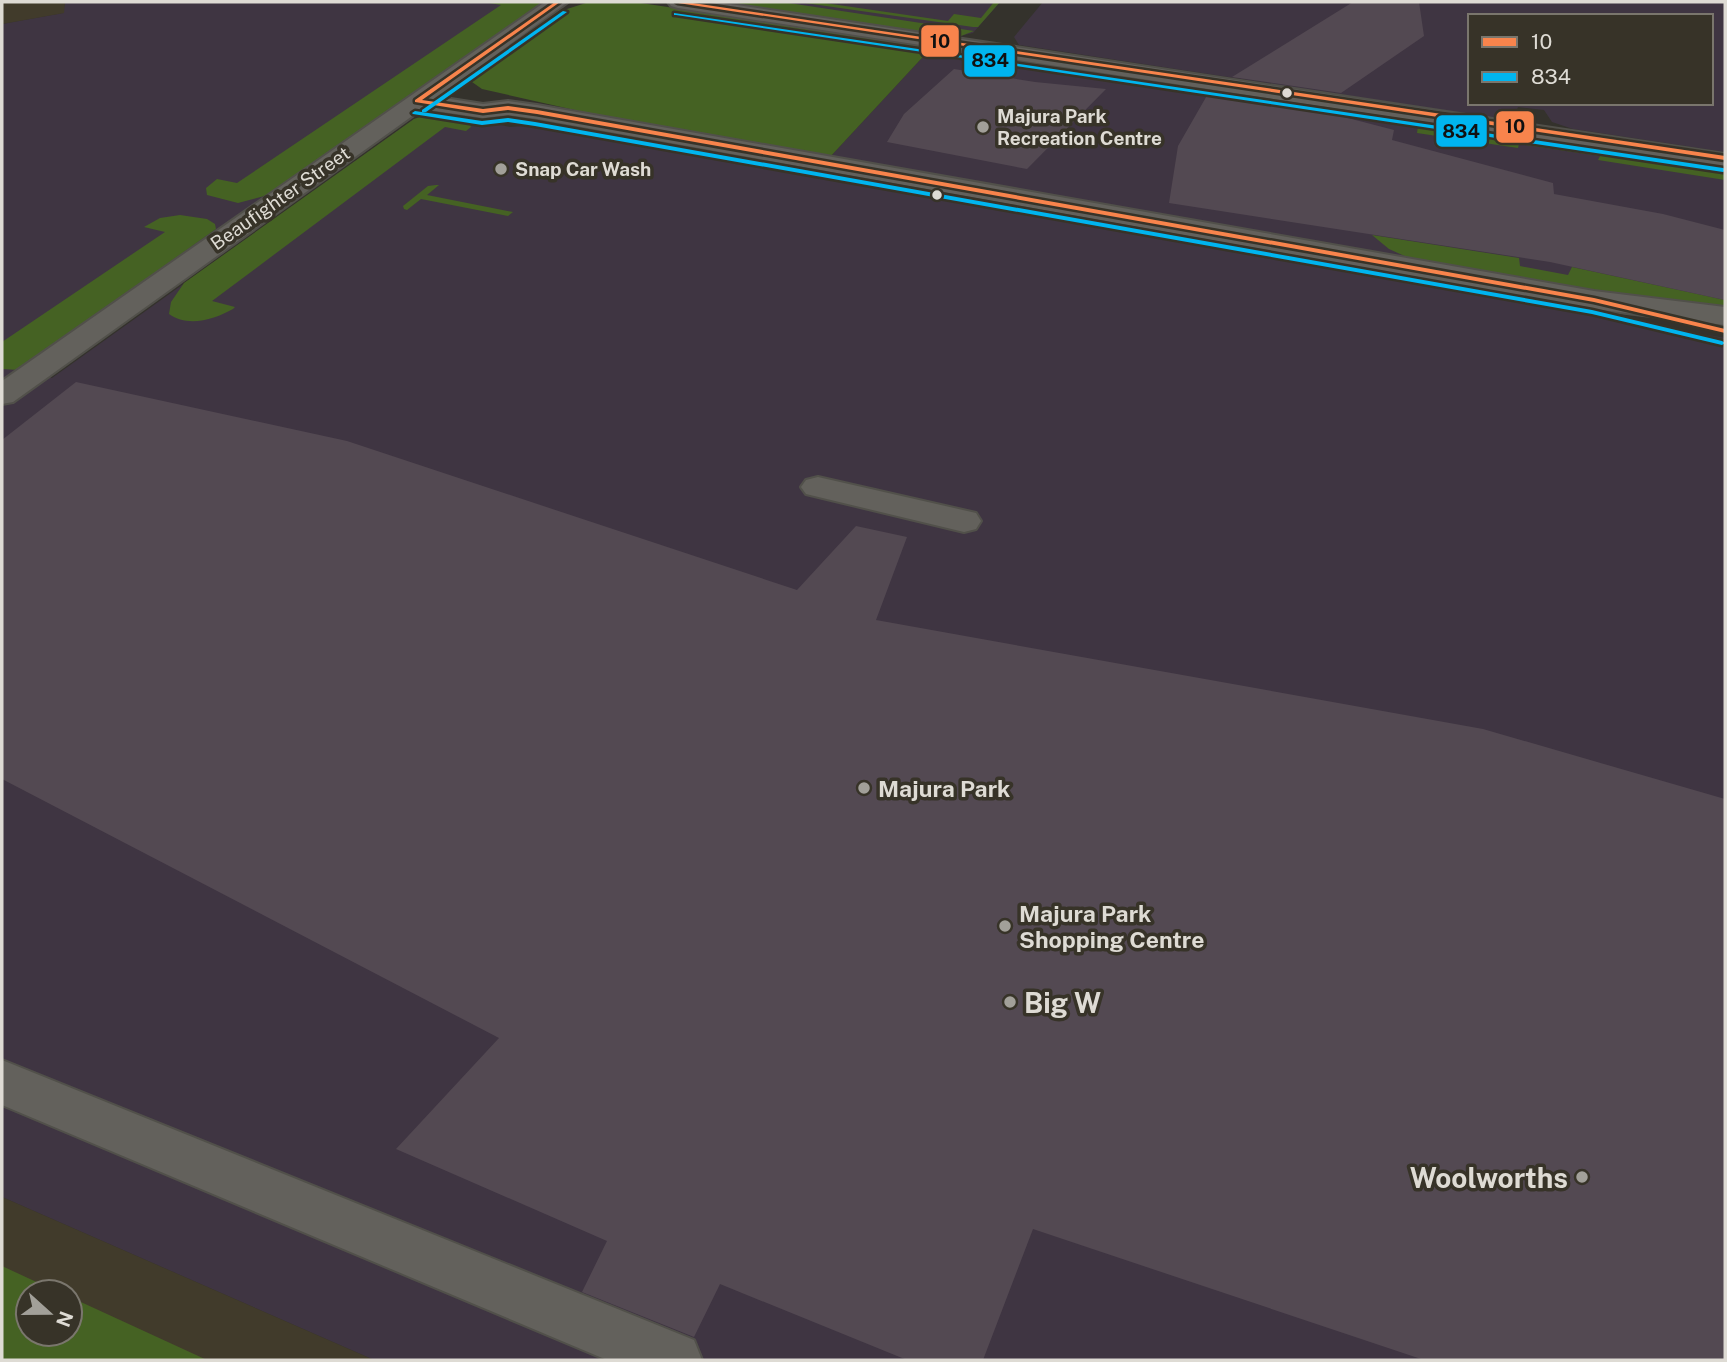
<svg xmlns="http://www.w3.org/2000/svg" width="1727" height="1362" font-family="'Public Sans',sans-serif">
<rect width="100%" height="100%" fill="#34322c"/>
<g fill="#3f3542" fill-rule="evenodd">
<polygon points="65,2 543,2 20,370 52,378 414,119 443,112 510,127 536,125 584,130 1632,317 1679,330 1725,338 1725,1360 374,1360 2,1197 2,24 63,13"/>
<polygon points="715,2 1000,2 973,33 955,37"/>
<path d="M 1043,2 L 1725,2 L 1725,152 L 1573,129 L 1552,122 L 1544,110 L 1518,107 L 1516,112 L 1510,117 L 1488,117 L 1019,45 L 1014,37 ZM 1470,16 L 1711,16 L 1711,103 L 1470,103 Z"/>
<polygon points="933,46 1725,167 1725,309 1610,293 830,157"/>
</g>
<g fill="#413b2b" fill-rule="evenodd">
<polygon points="2,2 65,2 64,13 2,24"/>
<path d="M 2,1197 L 374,1360 L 2,1360 ZM 28,1292 L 70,1292 L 70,1334 L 28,1334 Z"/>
</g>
<g fill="#456223">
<polygon points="484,2 543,2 268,195 238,203 207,195 206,188 217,179 237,183 501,5"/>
<polygon points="589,2 634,2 933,46 830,157 610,118 482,89 472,82 476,74 567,9"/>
<polygon points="715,2 782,2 974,31 961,36 943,36"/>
<polygon points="798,2 818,2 948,21 954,14 981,18 994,2 1000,2 978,27 973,27"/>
<path d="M 448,112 L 467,117 L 471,127 L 466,131 L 445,127 L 212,301 L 235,307 L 233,309 C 215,319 188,328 169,314 L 171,302 L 184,283 L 414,119 L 428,114 Z"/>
<polygon points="1419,120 1725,167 1725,180 1598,160 1600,156 1519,144 1518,148 1417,133"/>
<polygon points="436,185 439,185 427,195 513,212 508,216 421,199 407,210 404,209 403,206 428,186"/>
<polygon points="180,215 207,219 215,224 216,229 19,370 2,369 2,342 165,232 144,227 160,218"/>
<polygon points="1372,235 1519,258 1520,266 1568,275 1572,267 1725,300 1725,309 1610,293 1409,258 1389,249"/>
<polygon points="2,1266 58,1292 28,1292 28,1334 70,1334 70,1297 207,1360 2,1360"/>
</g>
<g fill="#534952">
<polygon points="1353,2 1419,2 1424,36 1341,93 1232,77"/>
<polygon points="954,69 1035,82 1106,89 1027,169 887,142 904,114"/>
<polygon points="1209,92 1319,109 1317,110 1394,130 1392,140 1553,183 1554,194 1663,214 1725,230 1725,300 1550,262 1169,203 1178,146"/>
<polygon points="76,382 347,441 797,590 856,526 907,537 876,620 1483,729 1725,799 1725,1360 1424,1360 1033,1229 983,1360 907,1360 720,1284 694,1337 582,1292 607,1241 396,1149 499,1038 2,779 2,440"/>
</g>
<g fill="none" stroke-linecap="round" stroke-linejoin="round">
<g stroke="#51504a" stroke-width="4">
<g id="minor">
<polygon points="545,2 568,2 438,97 483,104 508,101 537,105 1594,291 1725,307 1725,325 1594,309 537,119 508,115 483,118 422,109 13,402 2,404 2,381"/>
<polygon points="668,2 717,2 1725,154 1725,168 678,8 671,6"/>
<polygon points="818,477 976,513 981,521 976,529 964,532 806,494 801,487 806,480"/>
<polygon points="2,1060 694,1340 702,1360 607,1360 2,1105"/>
</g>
</g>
<use href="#minor" fill="#63615c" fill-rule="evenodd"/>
<g stroke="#373328" stroke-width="5">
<g id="bus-1">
<polygon points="555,2 560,2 422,100 483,109 508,106 537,110 1594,298 1725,329 1725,333 1594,302 537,114 508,110 483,113 415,102 415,100"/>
<polygon points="676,2 686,2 1725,156 1725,160 678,3"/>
</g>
</g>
<g stroke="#373328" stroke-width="5">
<g id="bus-2">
<polygon points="563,11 567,12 426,112 422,112 422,110"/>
<polygon points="674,13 1723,168 1725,169 1725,171 1723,172 676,15 674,15"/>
<polygon points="415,111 482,121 508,118 535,122 1592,310 1722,341 1725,343 1722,345 1592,314 535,126 508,122 482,125 413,114 412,113"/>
</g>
</g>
<use href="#bus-1" fill="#f8844c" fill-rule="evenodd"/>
<use href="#bus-2" fill="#00b5ef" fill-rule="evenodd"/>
</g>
<g fill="#dedbd4" stroke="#373328" stroke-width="2.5">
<circle cx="1287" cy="93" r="6"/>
<circle cx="937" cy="195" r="6"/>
</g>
<g fill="#a2a099" stroke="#373328" stroke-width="2.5">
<circle cx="983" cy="127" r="7"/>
<circle cx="501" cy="169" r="7"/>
<circle cx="864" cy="788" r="7"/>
<circle cx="1005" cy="926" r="7"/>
<circle cx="1010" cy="1002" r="7"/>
<circle cx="1582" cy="1177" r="7"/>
</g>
<g text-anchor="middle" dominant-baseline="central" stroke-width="7" stroke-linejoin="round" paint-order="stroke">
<g font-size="19" font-weight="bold" fill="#dedbd4" stroke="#373328" text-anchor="start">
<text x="997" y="116">Majura Park<tspan x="997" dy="22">Recreation Centre</tspan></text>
<text x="515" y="169">Snap Car Wash</text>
</g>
<g font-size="19" fill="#dedbd4" stroke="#373328">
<text transform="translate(280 198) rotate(-35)">Beaufighter Street</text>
</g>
<g font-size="23" font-weight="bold" fill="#dedbd4" stroke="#373328" text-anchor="start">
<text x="878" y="788">Majura Park</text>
<text x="1019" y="913">Majura Park<tspan x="1019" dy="26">Shopping Centre</tspan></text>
</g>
<g font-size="28" font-weight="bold" fill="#dedbd4" stroke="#373328" text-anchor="start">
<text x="1024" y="1002">Big W</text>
<text x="1568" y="1177" text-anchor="end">Woolworths</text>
</g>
</g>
<g stroke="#373328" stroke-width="2.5">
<rect x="920" y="24" width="40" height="34" rx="7" fill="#f8844c"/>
<rect x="963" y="44" width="53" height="34" rx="7" fill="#00b5ef"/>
<rect x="1495" y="110" width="40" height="34" rx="7" fill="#f8844c"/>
<rect x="1435" y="114" width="53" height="34" rx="7" fill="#00b5ef"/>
</g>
<g font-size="19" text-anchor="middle" font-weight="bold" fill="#111">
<text x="940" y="48">10</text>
<text x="990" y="67">834</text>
<text x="1515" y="133">10</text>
<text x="1461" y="138">834</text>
</g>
<rect width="1727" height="1362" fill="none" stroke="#dedbd4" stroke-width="7"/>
<rect x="1468" y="14" width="245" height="91" fill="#373328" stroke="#7a766d" stroke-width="2"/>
<rect x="1482" y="37" width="35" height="10" fill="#f8844c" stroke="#7a766d" stroke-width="2"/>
<text x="1531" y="49" font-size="21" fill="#dedbd4">10</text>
<rect x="1482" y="72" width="35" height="10" fill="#00b5ef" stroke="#7a766d" stroke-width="2"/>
<text x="1531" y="84" font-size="21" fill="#dedbd4">834</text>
<g transform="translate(49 1313) rotate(111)"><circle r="33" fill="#373328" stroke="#7a766d" stroke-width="2"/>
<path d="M0-5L12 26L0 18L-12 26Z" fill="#a2a099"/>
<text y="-10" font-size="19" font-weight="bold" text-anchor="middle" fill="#dedbd4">N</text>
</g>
</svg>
